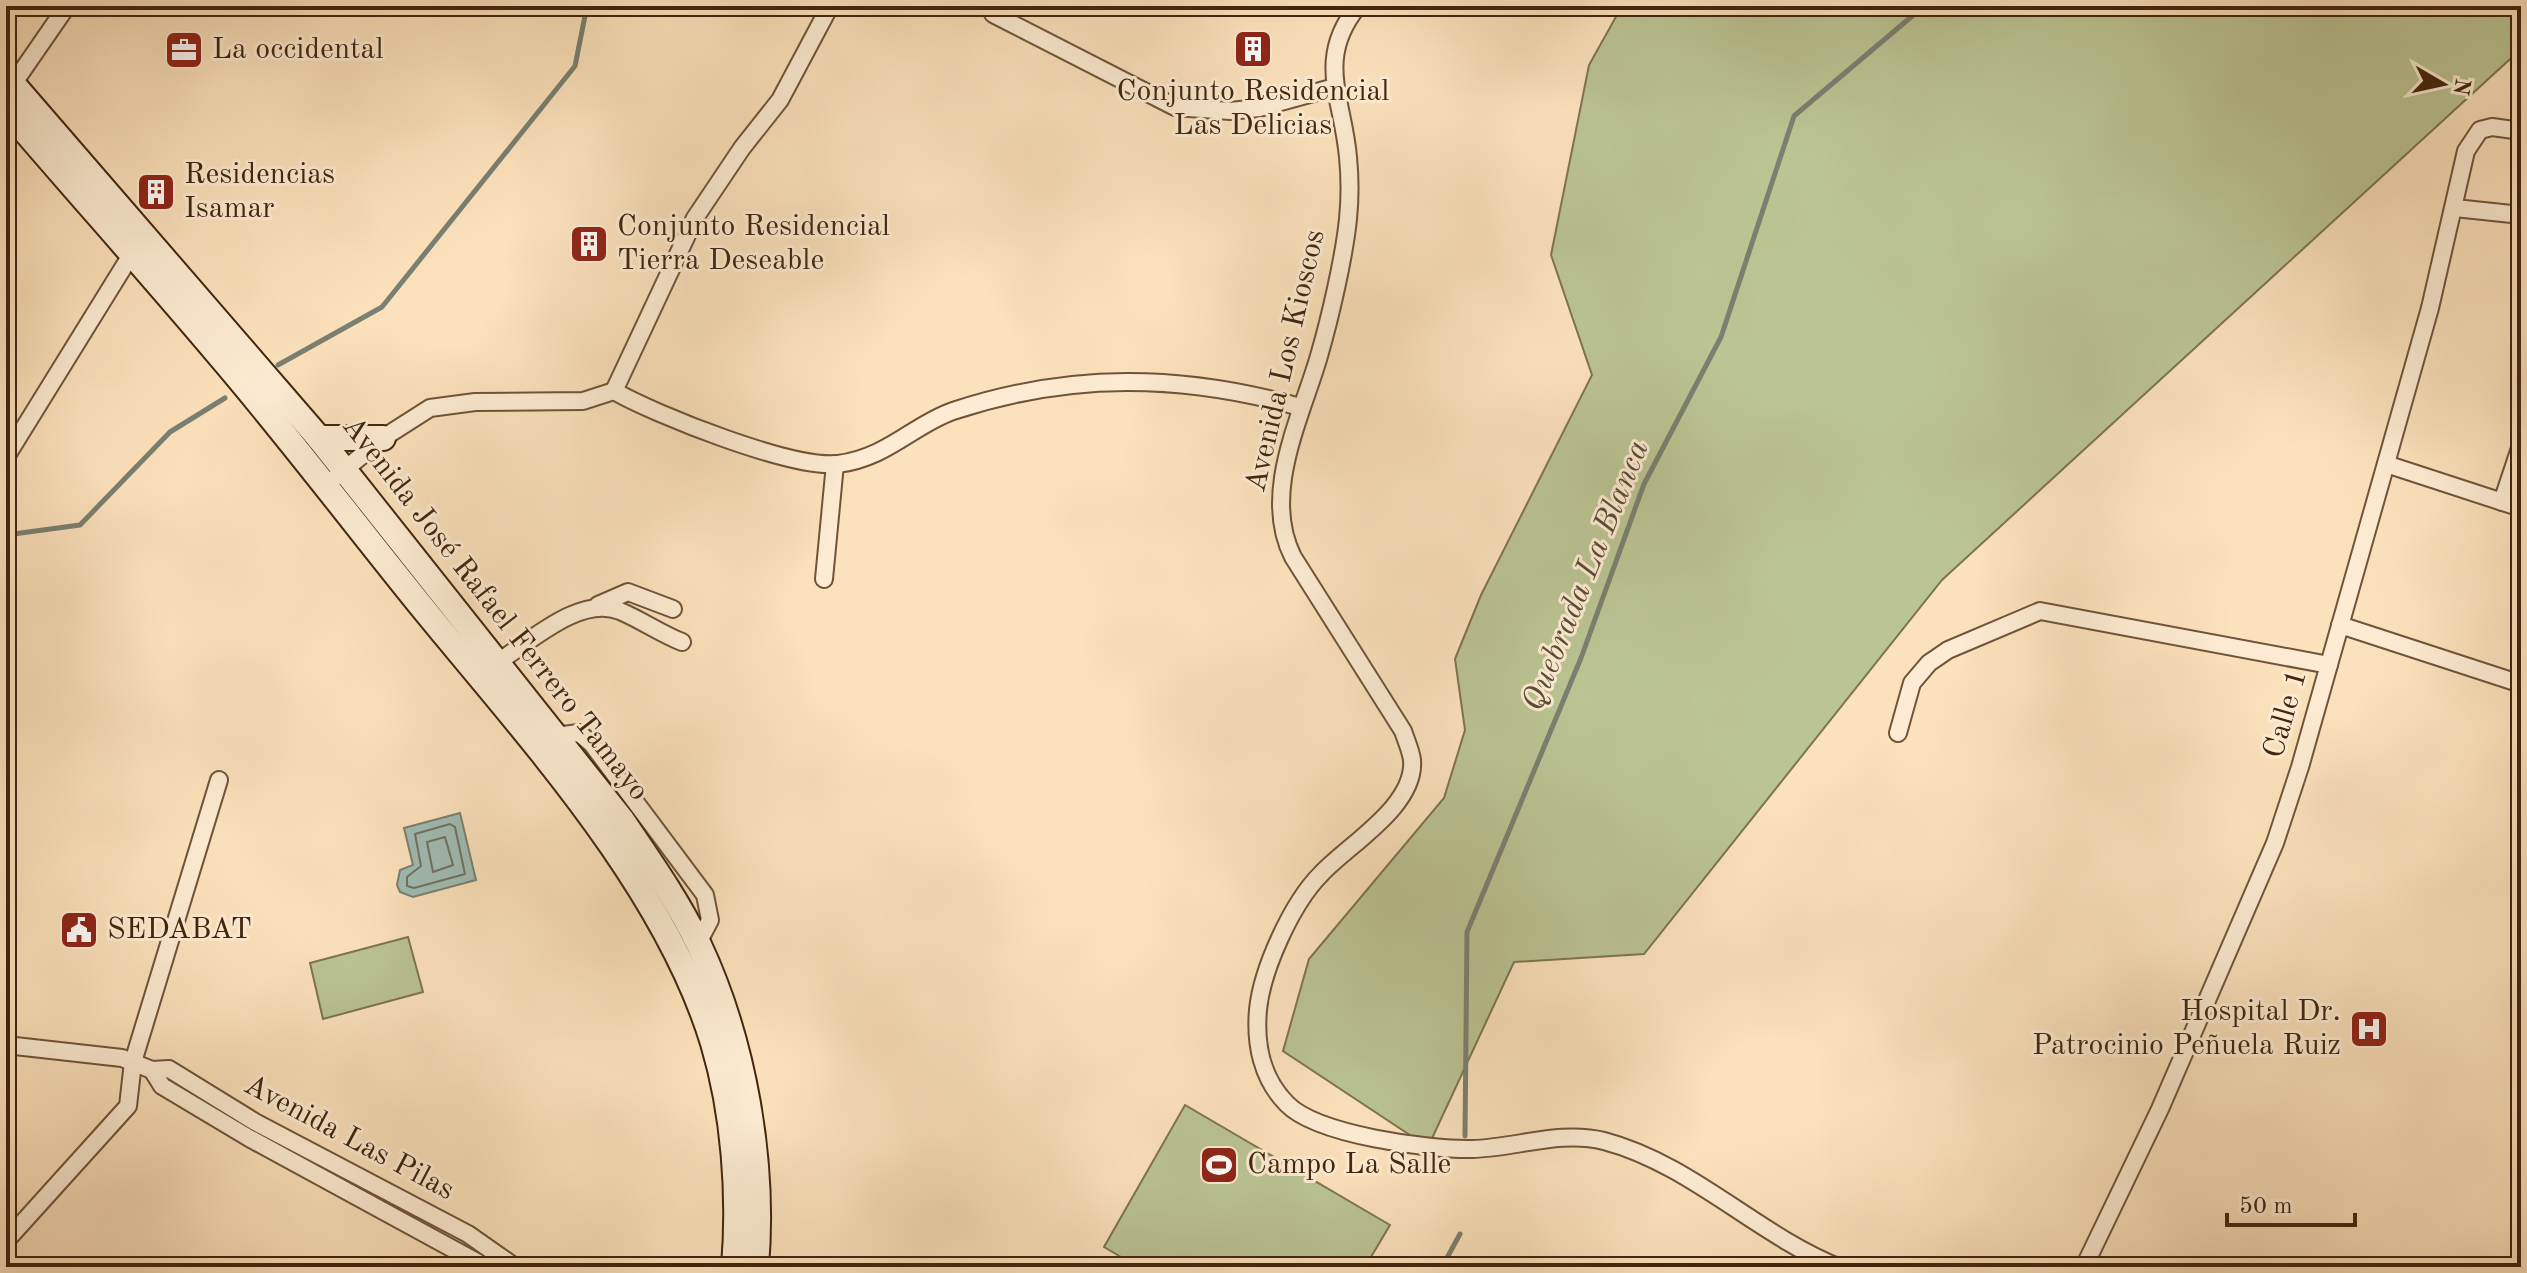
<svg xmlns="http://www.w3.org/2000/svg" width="2527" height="1273" font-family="'Old Standard TT',serif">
<rect width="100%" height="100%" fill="#fce2bc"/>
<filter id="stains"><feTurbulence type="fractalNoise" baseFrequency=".0025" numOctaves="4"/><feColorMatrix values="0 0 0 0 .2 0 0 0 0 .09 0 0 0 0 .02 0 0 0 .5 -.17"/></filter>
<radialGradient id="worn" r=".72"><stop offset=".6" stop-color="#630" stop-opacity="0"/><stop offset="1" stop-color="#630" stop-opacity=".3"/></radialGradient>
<g fill="#bbc493" stroke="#7e7450" stroke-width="2">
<polygon points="1622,6 2521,6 2521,49 1942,580 1644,954 1514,962 1428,1147 1283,1051 1309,959 1444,798 1465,730 1455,659 1481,595 1592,375 1551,255 1589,65"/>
<polygon points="408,937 423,992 323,1019 310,963"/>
<polygon points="1185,1105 1390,1225 1365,1267 1138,1267 1104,1247"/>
</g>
<polygon fill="#a0bdb5" stroke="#7a8072" stroke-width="2" points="460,813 476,880 413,897 400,892 397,885 400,870 413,865 404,828"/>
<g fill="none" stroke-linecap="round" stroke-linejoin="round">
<g stroke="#707162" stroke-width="2">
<polygon points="450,824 455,827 465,874 414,888 407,886 407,877 421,866 415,834"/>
<polygon points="445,837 453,865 433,872 427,842"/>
</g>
<g stroke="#7a8072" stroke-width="5">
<polyline points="278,365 382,307 575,66 587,6"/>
<polyline points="6,535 80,525 170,432 225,398"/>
<polyline points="1465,1136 1467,932 1581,658 1644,484 1721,337 1794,116 1924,6"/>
<polyline points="1442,1267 1460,1234"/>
</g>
<g stroke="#70543a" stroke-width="20">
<g id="street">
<path d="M 1358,6 C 1315,59 1343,99 1348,157 C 1350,177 1350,199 1348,219 C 1344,258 1330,318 1319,356 C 1301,418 1261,494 1293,557 L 1403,731 C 1406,740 1411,751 1412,760 C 1416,806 1349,844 1321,874 C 1292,903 1262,969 1258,1010 C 1255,1044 1262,1079 1287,1104 C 1317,1135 1430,1150 1472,1149 C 1516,1148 1560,1130 1604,1141 C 1691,1164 1756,1234 1838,1267"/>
<polyline points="993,14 1175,107 1230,111 1259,108 1335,87"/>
<polyline points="9,90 67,6"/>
<polyline points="2455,208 2521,215"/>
<path d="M 614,391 C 656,415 792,469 838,464 C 887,458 913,425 953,411 C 1071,372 1182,374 1300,407"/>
<polyline points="614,391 695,218 742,148 780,100 830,6"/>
<polyline points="6,457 131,255"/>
<polyline points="2386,464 2521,508"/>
<polyline points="337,476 383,438 430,408 475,402 583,401 614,391"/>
<polyline points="2502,502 2521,445"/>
<polyline points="824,579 835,464"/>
<polyline points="598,605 628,592 673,609"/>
<polyline points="2340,625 2521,684"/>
<path d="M 498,662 C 531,641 580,595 620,611 C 641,620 660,633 682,642"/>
<polyline points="1898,733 1912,683 1929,663 1948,650 2040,611 2329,665"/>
<polyline points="555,736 579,733 592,744 705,895 710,920 698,943"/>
<polyline points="6,1045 122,1058 152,1070 169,1069 255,1122 468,1234 515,1267"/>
<polyline points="152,1070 162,1086 249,1138 486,1267"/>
<polyline points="6,1241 128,1106 133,1062 219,780"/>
<polyline points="2084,1267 2160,1109 2275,843 2300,767 2430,308 2466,151 2480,130 2492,127 2521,131"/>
</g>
</g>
<g stroke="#41250e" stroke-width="28">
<g id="secondary">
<path d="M 6,76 L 319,438 L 622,820 C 649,860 678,901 699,945 C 744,1041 765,1161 756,1267"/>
<path d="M 6,109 C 76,191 148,271 218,354 C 290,438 356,526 426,612 C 529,738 665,885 713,1043 C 734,1113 740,1195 734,1267"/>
<polyline points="319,438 383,438"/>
</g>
</g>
<use href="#street" stroke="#fdecd3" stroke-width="16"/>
<use href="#secondary" stroke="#fdecd3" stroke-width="24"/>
</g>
<defs>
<g id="building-square" transform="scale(2)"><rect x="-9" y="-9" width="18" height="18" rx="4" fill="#8f2418" stroke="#fdecd3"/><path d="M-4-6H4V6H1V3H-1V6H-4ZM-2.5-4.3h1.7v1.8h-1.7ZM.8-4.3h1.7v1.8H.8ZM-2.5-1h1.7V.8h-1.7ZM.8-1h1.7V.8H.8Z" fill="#fff"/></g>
<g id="office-square" transform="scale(2)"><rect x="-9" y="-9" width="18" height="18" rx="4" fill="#8f2418" stroke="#fdecd3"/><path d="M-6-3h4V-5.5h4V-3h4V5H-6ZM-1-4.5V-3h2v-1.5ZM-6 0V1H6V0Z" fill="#fff"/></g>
<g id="civic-square" transform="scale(2)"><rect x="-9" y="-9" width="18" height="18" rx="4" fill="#8f2418" stroke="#fdecd3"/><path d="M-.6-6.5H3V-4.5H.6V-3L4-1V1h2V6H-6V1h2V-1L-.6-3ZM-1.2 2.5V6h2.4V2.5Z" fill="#fff"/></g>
<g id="hospital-square" transform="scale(2)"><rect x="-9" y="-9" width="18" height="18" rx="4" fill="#8f2418" stroke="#fdecd3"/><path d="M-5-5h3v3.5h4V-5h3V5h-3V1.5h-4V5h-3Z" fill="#fff"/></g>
<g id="stadium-square" transform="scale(2)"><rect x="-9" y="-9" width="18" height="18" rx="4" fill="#8f2418" stroke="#fdecd3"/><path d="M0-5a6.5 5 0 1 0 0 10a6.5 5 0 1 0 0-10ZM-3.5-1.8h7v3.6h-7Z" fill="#fff"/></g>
</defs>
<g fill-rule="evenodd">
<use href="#building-square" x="1253" y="49"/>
<use href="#office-square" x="184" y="50"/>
<use href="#building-square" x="156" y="192"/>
<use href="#building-square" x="589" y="244"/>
<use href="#civic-square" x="79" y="930"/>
<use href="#hospital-square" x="2369" y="1029"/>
<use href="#stadium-square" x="1219" y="1165"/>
</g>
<g text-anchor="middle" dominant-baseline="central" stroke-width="6" stroke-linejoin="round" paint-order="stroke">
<g font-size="30" fill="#41250e" stroke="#fdecd3" text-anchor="start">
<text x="212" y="50">La occidental</text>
<text x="1253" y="92" text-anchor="middle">Conjunto Residencial<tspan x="1253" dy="34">Las Delicias</tspan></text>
<text x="184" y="175">Residencias<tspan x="184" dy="34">Isamar</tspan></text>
<text x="617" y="227">Conjunto Residencial<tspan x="617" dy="34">Tierra Deseable</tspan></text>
<text x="107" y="930">SEDABAT</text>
<text x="2341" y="1012" text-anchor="end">Hospital Dr.<tspan x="2341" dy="34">Patrocinio Peñuela Ruiz</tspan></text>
<text x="1247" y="1165">Campo La Salle</text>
</g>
<g font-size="30" fill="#41250e" stroke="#fdecd3">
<text transform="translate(1286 361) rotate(-77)">Avenida Los Kioscos</text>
<text transform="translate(495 609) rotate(52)">Avenida José Rafael Ferrero Tamayo</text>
<text transform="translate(2286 714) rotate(-74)">Calle 1</text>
<text transform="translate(349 1138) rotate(28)">Avenida Las Pilas</text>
</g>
<g font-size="32" font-style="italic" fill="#594b38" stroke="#fdecd3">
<text transform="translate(1587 576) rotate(-68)">Quebrada La Blanca</text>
</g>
</g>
<rect width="2527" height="1273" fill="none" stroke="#fce2bc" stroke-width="32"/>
<rect x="8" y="8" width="2511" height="1257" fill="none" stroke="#41250e" stroke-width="4"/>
<rect x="16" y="16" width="2495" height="1241" fill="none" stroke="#41250e" stroke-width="2"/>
<g transform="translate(2443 84) rotate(99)" stroke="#fdecd3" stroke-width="6" paint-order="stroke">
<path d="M0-6L14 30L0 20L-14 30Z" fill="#41250e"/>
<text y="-12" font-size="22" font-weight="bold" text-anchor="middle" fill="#41250e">N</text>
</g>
<path d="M2227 1213v12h128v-12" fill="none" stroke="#41250e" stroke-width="4"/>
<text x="2239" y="1213" font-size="24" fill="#41250e" stroke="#fdecd3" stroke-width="6" paint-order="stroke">50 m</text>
<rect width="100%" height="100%" filter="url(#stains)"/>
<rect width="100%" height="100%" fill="url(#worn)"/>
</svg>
